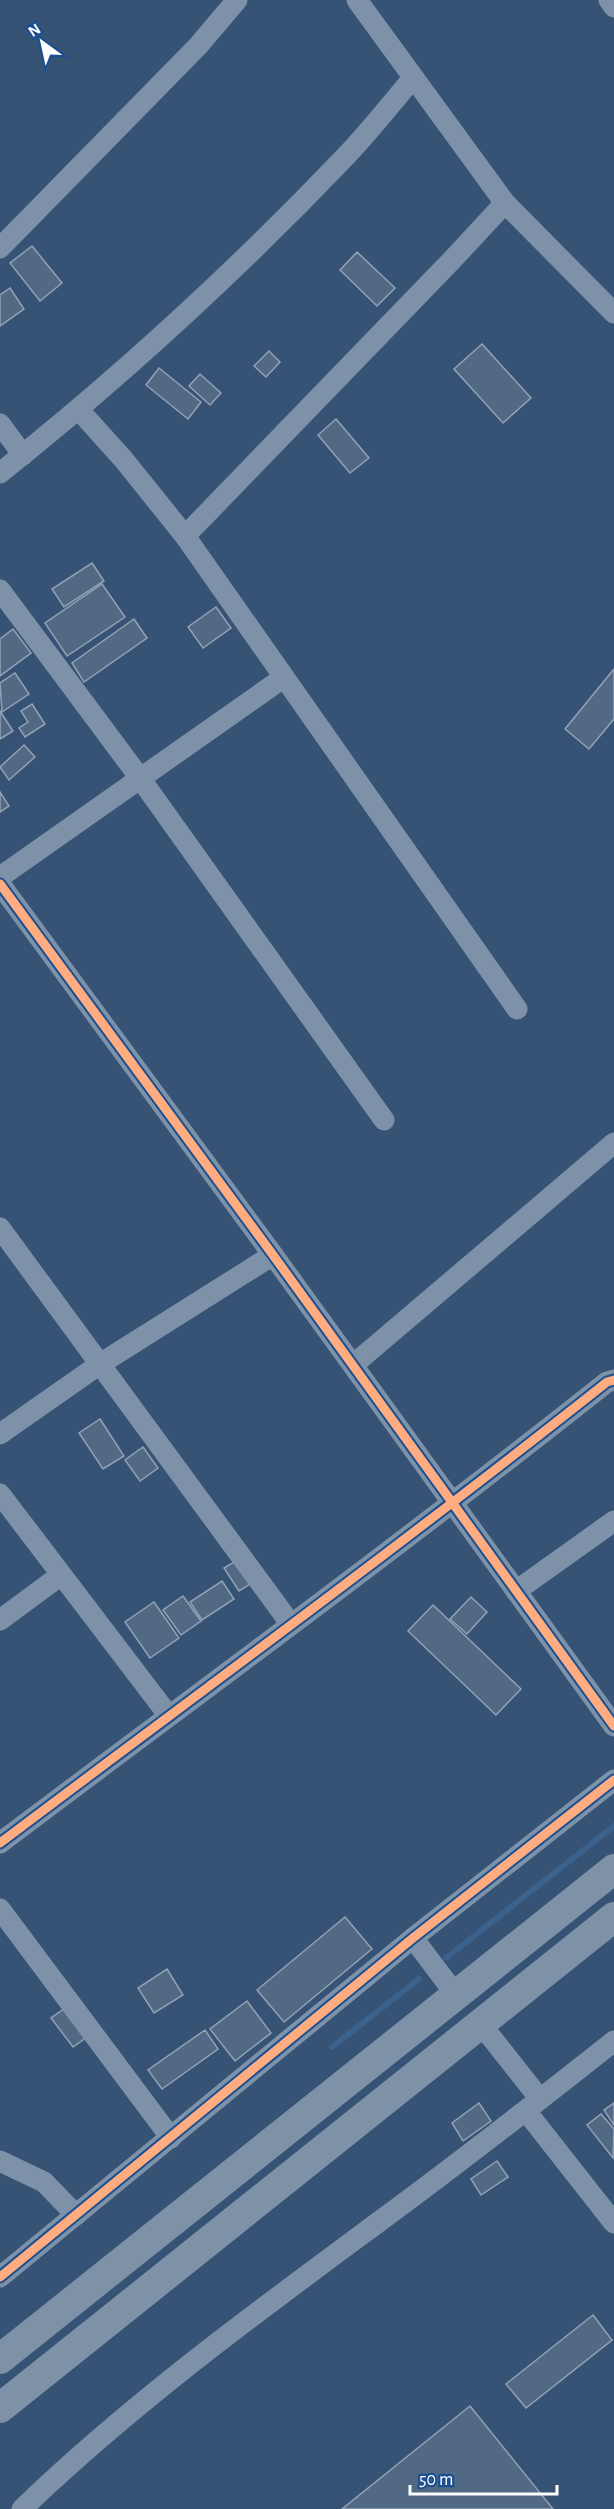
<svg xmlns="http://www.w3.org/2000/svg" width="614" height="2509" font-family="'Alegreya Sans',sans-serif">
<rect width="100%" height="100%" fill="#365274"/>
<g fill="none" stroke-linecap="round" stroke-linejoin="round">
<g stroke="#3b618d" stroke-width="6">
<polyline points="446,1958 614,1826"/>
<polyline points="332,2047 419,1979"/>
</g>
</g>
<g fill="#526984" stroke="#92a2b6" stroke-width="1.5">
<polygon points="32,246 62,283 40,301 10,263"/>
<polygon points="357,252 395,288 377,306 340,270"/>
<polygon points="10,288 24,309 0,326 0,295"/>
<polygon points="482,344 531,398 503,423 454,369"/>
<polygon points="269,351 280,362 266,377 254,366"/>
<polygon points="159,368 201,402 188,419 146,385"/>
<polygon points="200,374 221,393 210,405 189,386"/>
<polygon points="336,419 369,458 350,473 318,435"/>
<polygon points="92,563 104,581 64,607 52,589"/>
<polygon points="102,584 125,617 67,656 45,623"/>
<polygon points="216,607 231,628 203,648 188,627"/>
<polygon points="134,619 147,638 84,682 72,663"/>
<polygon points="13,629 31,653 0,676 0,639"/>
<polygon points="614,669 614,719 589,749 565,729"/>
<polygon points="15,673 29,694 2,712 0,683"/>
<polygon points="32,704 45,724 25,737 19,728 28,722 21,711"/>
<polygon points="0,711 13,731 0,739"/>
<polygon points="24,745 35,757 9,780 0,767"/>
<polygon points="0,792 9,806 0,812"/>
<polygon points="100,1419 124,1456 103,1469 79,1433"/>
<polygon points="143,1447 158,1468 140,1481 125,1460"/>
<polygon points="244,1556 258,1579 239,1591 224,1568"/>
<polygon points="222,1581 234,1599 202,1620 190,1602"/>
<polygon points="183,1596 201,1621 181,1635 163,1610"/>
<polygon points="471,1597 487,1612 467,1634 450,1619"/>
<polygon points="154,1602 179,1638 150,1658 125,1622"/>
<polygon points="433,1605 521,1689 496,1715 408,1631"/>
<polygon points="345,1917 372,1949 284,2022 257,1990"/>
<polygon points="167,1969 183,1995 154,2013 138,1988"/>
<polygon points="247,2001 271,2033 235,2061 210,2029"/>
<polygon points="68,2006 90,2035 73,2047 51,2018"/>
<polygon points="205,2030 218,2049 162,2089 148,2070"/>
<polygon points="479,2103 491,2121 463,2141 452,2123"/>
<polygon points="614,2103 614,2125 604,2110"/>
<polygon points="601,2114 614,2129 613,2158 587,2125"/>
<polygon points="497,2161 508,2177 481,2195 471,2179"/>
<polygon points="593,2315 612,2340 526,2408 506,2384"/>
<polygon points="470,2406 553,2509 342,2509"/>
</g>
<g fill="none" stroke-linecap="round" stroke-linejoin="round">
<g stroke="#7d92a8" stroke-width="21">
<polyline points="357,0 505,203 614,313"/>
<polyline points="609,0 614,7"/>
<polyline points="0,248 198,46 237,0"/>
<polyline points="79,410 124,460 185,536 517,1009"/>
<polyline points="0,424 23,455"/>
<path d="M 0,473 C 122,376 237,270 345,157 C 369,132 391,104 413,78"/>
<polyline points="185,536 453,259 505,203"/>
<polyline points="0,590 140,778 384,1120"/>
<polyline points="0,877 283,678"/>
<polyline points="0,884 273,1255 614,1726"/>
<polyline points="0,1228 290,1623"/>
<polyline points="353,1365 614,1143"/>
<polyline points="0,1434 100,1364 273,1255"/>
<polyline points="0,1494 169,1716"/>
<polyline points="516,1591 614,1521"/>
<polyline points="0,1620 61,1575"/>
<path d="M 0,1843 C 203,1690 408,1540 607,1382 L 614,1380"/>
<polyline points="0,1909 171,2138"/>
<polyline points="413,1938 456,1995"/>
<polyline points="480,2023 540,2099"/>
<polyline points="526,2111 614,2223"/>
<polyline points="0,2161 44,2182 76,2215"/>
<polyline points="0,2277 413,1938 614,1780"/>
<path d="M 22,2509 C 132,2403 257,2312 380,2221 C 459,2163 537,2102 614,2041"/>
</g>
<g stroke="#7e92a7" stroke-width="30">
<polyline points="0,2359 614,1869"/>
<polyline points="0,2408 614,1917"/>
</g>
<g stroke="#1b4f8f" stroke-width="13">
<g id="cycleway">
<polyline points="0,884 273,1255 614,1726"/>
<path d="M 0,1843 C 203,1690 408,1540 607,1382 L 614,1380"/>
<polyline points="0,2277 413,1938 614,1780"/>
</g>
</g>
<use href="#cycleway" stroke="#ffac80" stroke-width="9"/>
</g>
<g transform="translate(42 42) rotate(327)" stroke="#1b4f8f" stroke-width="4.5" paint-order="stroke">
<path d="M0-4.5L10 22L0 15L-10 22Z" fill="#ffffff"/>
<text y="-9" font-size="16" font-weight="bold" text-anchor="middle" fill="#ffffff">N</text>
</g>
<path d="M410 2485v9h147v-9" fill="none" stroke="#ffffff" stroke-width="3"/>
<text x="419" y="2485" font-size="18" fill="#ffffff" stroke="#1b4f8f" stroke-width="4.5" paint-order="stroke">50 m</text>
</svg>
